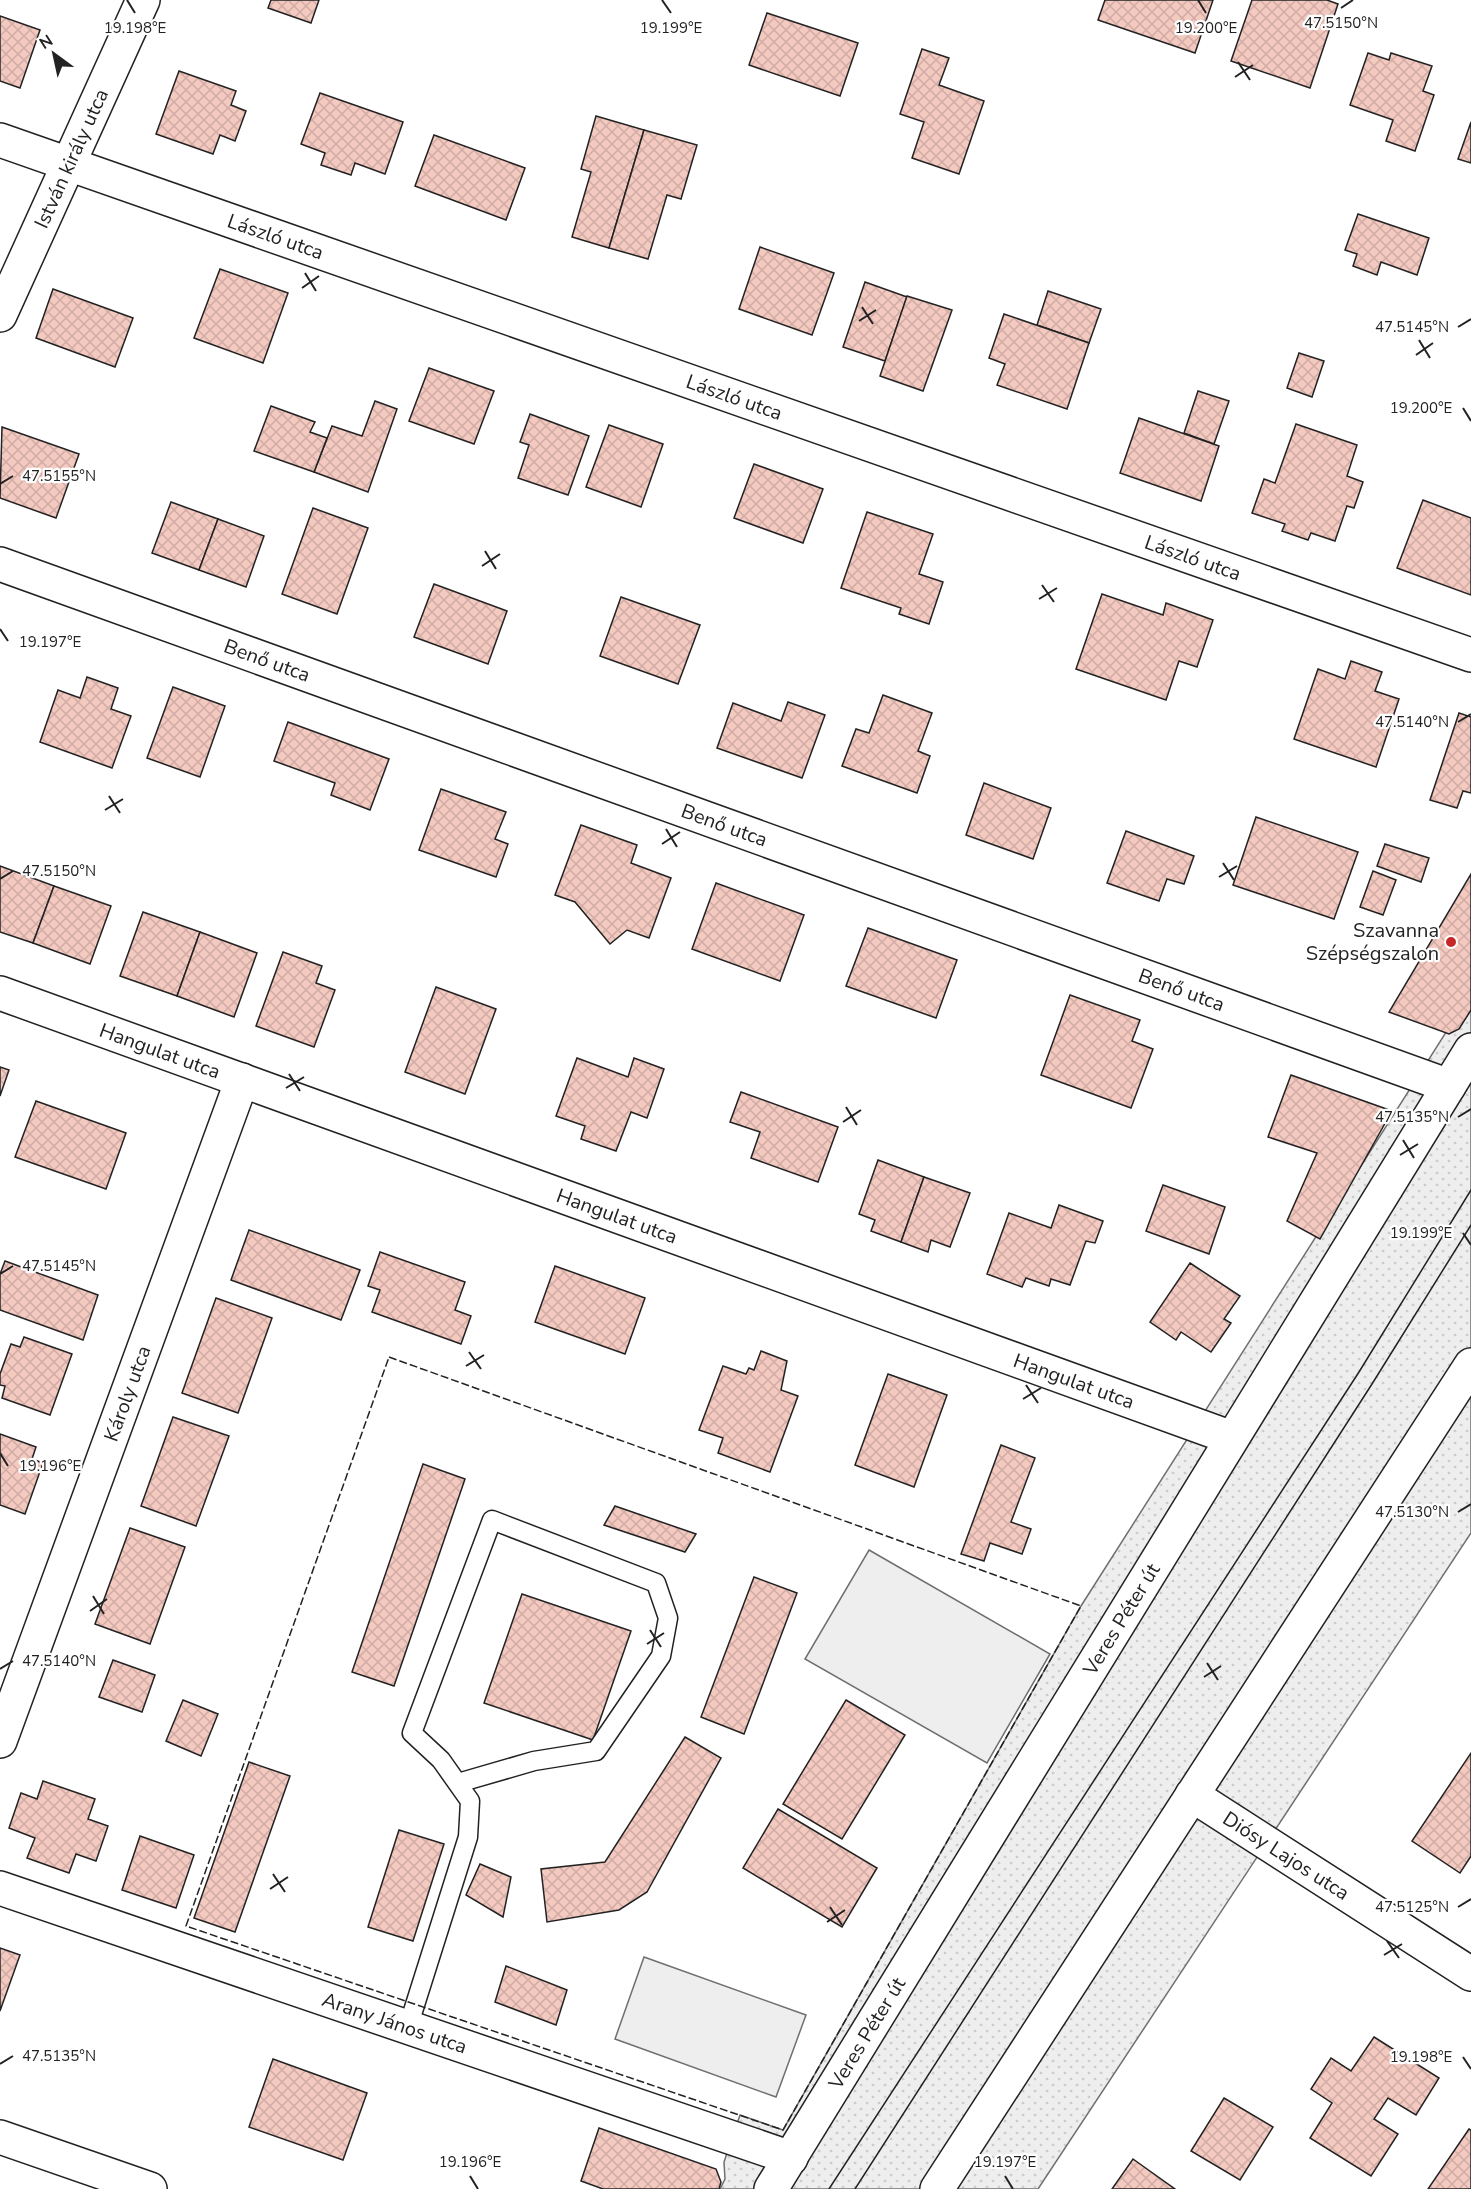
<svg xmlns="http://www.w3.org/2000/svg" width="1471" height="2189" font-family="'Nunito Sans',sans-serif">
<defs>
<pattern id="grass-dots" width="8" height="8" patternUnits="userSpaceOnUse" patternTransform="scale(1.5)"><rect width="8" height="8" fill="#eee"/><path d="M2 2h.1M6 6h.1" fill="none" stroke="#ccc" stroke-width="1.8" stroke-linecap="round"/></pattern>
<pattern id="building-cross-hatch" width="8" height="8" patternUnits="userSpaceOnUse" patternTransform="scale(1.5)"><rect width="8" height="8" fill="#f3c9c0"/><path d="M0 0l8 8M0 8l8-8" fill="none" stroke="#d0aca5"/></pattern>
</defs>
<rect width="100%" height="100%" fill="#fff"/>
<polygon fill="url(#grass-dots)" stroke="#6f6f6f" stroke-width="1.5" points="1471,993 1471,1533 1038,2189 720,2189 725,2179 724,2162 740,2115 783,2130 1081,1606"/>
<g fill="#eee" stroke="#6f6f6f" stroke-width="1.5">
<polygon points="869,1550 1050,1654 987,1763 805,1659"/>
<polygon points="644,1957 806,2015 776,2097 615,2039"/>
</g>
<g fill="url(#building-cross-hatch)" stroke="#222" stroke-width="1.5">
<polygon points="271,0 319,0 311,23 268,8"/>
<polygon points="1105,0 1213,0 1195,53 1098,20"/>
<polygon points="1252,0 1327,0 1338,4 1310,88 1231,61"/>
<polygon points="767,13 858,43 840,96 749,65"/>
<polygon points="0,16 40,30 20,88 0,81"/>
<polygon points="922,49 949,58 939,85 984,101 959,174 912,158 924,122 900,114"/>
<polygon points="1368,53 1389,60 1391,53 1432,66 1423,91 1434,95 1415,151 1386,141 1393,120 1350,105"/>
<polygon points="179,71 236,91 231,105 246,111 235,141 220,135 213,154 156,134"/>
<polygon points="320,93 403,122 385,174 355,163 351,175 321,165 325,153 301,144"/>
<polygon points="596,116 644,130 609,248 572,237 591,172 581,169"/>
<polygon points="1471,122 1471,163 1458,159"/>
<polygon points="644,130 697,145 681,199 667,195 648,259 609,248"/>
<polygon points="434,135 525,168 506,220 415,186"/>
<polygon points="1358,214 1429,238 1417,275 1381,262 1377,275 1353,266 1357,254 1345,250"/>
<polygon points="760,247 834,273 812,335 739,309"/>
<polygon points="220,269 288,293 263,363 194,338"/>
<polygon points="865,282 907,297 885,361 843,347"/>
<polygon points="53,289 133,318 115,367 36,338"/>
<polygon points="1048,291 1101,309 1089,343 1037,325"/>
<polygon points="907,296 952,310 923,391 880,376"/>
<polygon points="1004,314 1089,343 1067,409 997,385 1005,364 989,358"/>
<polygon points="1299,353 1324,361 1312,397 1287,388"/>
<polygon points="429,368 494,391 474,444 409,421"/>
<polygon points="1198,391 1229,401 1214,444 1184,433"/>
<polygon points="375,401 397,409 368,492 314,472 332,426 362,436"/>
<polygon points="271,406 315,422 310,432 327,438 314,472 254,451"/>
<polygon points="530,414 589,436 568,495 518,478 529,445 520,442"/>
<polygon points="1139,418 1219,446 1201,501 1120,473"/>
<polygon points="1296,424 1357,445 1347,476 1363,482 1354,508 1347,506 1335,541 1311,533 1308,540 1282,531 1285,524 1252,513 1264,479 1275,483"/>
<polygon points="609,425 663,444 641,507 586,487"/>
<polygon points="2,427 79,454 56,518 0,498"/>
<polygon points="754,464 823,489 803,543 734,518"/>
<polygon points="1423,500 1471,518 1471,595 1397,568"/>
<polygon points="171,502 218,519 199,570 152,553"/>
<polygon points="313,508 368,528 337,614 282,594"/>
<polygon points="867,512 933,534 919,574 943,582 929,624 899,614 901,608 841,588"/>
<polygon points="218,519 264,536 246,587 199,570"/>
<polygon points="434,584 507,611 488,664 414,637"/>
<polygon points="1102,594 1163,615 1166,603 1213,620 1197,667 1179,661 1166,700 1076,669"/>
<polygon points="621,597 700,625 678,684 600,656"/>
<polygon points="1351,661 1382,672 1375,691 1399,699 1376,767 1294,739 1318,669 1345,679"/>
<polygon points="87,677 118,688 111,709 131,716 112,768 40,742 58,690 80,698"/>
<polygon points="173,687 225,706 200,777 147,758"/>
<polygon points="883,695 932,713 918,751 930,756 917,793 842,766 856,729 869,733"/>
<polygon points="788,702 825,715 802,778 717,748 733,703 781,721"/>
<polygon points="1459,713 1471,717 1471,793 1463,791 1457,808 1430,800"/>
<polygon points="288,722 389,759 370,810 331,795 335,783 274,761"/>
<polygon points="984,783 1051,808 1033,859 966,835"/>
<polygon points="441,789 506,812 495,839 508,844 496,877 419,850"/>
<polygon points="1256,817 1358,852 1334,919 1233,885"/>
<polygon points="581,825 637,845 631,863 671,878 649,938 627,930 610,944 575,902 555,895"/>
<polygon points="1126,831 1194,856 1184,884 1167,879 1159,901 1107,883"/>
<polygon points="1385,844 1429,858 1421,882 1377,866"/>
<polygon points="0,866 54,886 33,943 0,932"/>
<polygon points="1373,871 1396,880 1383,915 1360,907"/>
<polygon points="1471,874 1471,1010 1459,1029 1449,1034 1389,1012"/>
<polygon points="716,883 804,915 780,981 692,949"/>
<polygon points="54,886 111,906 90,964 33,943"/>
<polygon points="143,912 200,932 177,996 120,976"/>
<polygon points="868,928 957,960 936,1018 846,986"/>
<polygon points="200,932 257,953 234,1017 177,996"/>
<polygon points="283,952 322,966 316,983 335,990 314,1047 256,1026"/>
<polygon points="436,987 496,1009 465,1094 405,1072"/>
<polygon points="1070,995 1140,1020 1132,1041 1153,1049 1131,1108 1041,1075"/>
<polygon points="577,1058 628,1077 634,1058 664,1069 647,1118 631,1112 616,1151 581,1139 585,1126 556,1116"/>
<polygon points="0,1067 9,1070 0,1096"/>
<polygon points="1291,1075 1392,1111 1320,1239 1287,1221 1317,1153 1268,1137"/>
<polygon points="741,1092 838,1127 818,1182 751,1158 760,1132 730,1122"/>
<polygon points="36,1101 126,1133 106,1189 15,1157"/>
<polygon points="878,1160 924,1177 901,1242 871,1231 875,1220 859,1214"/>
<polygon points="924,1177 970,1193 950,1247 931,1240 928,1252 901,1242"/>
<polygon points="1163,1185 1225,1207 1209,1254 1146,1231"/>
<polygon points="1059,1205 1103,1221 1095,1243 1086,1241 1070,1285 1051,1279 1049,1286 1026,1278 1022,1287 987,1274 1009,1213 1051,1228"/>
<polygon points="249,1230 360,1270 341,1320 231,1280"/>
<polygon points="380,1252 465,1282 455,1310 471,1316 461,1344 372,1312 380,1290 368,1286"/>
<polygon points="5,1261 98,1295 83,1340 0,1310 0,1274"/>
<polygon points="1190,1263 1240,1296 1224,1319 1231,1323 1211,1352 1181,1332 1176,1340 1150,1322"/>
<polygon points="555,1266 645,1298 625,1354 535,1322"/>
<polygon points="216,1298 272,1318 238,1413 182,1393"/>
<polygon points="24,1337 72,1354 50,1415 2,1398 5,1386 0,1385 0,1374 11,1344 20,1347"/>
<polygon points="761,1351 787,1361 781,1390 798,1396 770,1472 718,1453 723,1438 699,1430 723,1366 746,1374 749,1368 754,1370"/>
<polygon points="888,1374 947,1395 914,1487 855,1465"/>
<polygon points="173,1417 229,1436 196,1526 141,1506"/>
<polygon points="0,1434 36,1447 32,1459 43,1463 25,1514 0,1505"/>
<polygon points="1001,1445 1035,1458 1011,1522 1031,1529 1022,1554 990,1543 984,1561 961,1554"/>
<polygon points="423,1464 465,1479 394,1686 352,1672"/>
<polygon points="615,1506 696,1534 685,1552 604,1525"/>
<polygon points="130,1528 185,1547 150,1644 95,1624"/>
<polygon points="754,1577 797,1593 744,1734 701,1717"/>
<polygon points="522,1594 631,1631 593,1740 484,1703"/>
<polygon points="113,1660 155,1675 142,1712 99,1697"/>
<polygon points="183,1700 218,1714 201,1756 166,1741"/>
<polygon points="846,1700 905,1735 842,1839 783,1804"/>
<polygon points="685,1737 721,1758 647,1892 619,1910 547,1922 541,1869 605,1862"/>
<polygon points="1471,1753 1471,1856 1460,1873 1412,1841"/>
<polygon points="249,1762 290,1776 235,1932 194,1918"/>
<polygon points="43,1781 95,1799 88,1819 108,1826 96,1861 76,1854 69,1873 27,1858 35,1838 9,1828 21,1793 37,1799"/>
<polygon points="778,1809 877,1868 842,1927 743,1868"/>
<polygon points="399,1830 444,1844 413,1941 368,1927"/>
<polygon points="140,1836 194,1855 176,1908 122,1890"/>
<polygon points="480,1864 511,1877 503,1917 466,1895"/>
<polygon points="0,1948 20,1955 0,2011"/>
<polygon points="506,1966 567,1990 556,2025 495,2002"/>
<polygon points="1374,2037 1439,2078 1416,2115 1388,2098 1374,2119 1398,2134 1371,2176 1310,2138 1332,2103 1311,2089 1331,2058 1351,2071"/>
<polygon points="273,2059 367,2093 343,2160 249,2127"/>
<polygon points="1224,2098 1273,2127 1240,2180 1191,2151"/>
<polygon points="599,2128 716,2169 721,2182 719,2189 603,2189 581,2181"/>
<polygon points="1469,2129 1471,2130 1471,2189 1428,2189"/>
<polygon points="1133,2159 1175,2189 1112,2189"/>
</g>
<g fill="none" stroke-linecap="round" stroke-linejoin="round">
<g stroke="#222" stroke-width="21">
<polyline id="service" points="408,2027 468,1837 470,1801 441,1760 412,1733 492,1520 656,1583 668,1618 661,1656 596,1751 534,1761 458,1783"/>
</g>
<g stroke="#222" stroke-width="36">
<g id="minor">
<path id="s1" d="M 0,140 L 1471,655"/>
<path id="s2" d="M 0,315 L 143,0"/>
<path id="s3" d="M 0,564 L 1449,1086"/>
<path id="s4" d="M 0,993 L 1232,1438"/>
<path id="s5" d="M 0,1741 L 242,1080"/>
<path id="s6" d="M 1192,1795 L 1471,1974"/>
<path id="s7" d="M 0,1888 L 791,2158"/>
<polyline points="0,2137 150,2189"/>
<path id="s8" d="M 771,2189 L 1471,1050"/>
</g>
</g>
<g stroke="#222" stroke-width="36">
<polyline id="primary" points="937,2189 1471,1365"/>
</g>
<use href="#service" stroke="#fff" stroke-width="18"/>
<use href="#minor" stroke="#fff" stroke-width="33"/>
<use href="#primary" stroke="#fff" stroke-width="33"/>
<g stroke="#222" stroke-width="1.5">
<polyline points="829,2189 1359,1372 1471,1190"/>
<polyline points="855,2189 1372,1384 1471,1225"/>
</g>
<polygon stroke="#222" stroke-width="1.5" stroke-dasharray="8 3" stroke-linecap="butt" points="389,1357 1081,1606 783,2130 186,1926"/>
</g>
<path fill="none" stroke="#222" stroke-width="2" d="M 127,0 L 135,13M 662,0 L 671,13M 1198,0 L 1206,13M 1341,8 L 1353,0M 1238,62 L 1250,80M 1235,77 L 1253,65M 305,273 L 316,291M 302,288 L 319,276M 862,307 L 873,324M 859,321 L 876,310M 1458,327 L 1471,319M 1419,340 L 1430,358M 1416,355 L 1433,343M 1463,408 L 1471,421M 0,484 L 13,476M 485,551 L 496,569M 482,566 L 500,554M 1042,585 L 1054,602M 1039,599 L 1057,588M 0,629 L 8,641M 1458,722 L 1471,714M 109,796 L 120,813M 105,810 L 123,799M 666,829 L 677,847M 662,844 L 680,832M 1223,863 L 1234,880M 1219,877 L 1237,866M 0,879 L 13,871M 289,1074 L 300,1091M 286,1088 L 304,1077M 846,1107 L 857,1125M 1458,1117 L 1471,1109M 843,1122 L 861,1110M 1403,1140 L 1414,1158M 1400,1155 L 1418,1144M 1463,1233 L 1471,1245M 0,1274 L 13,1266M 469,1352 L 481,1369M 466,1366 L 484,1355M 1026,1385 L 1038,1403M 1023,1399 L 1041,1388M 0,1453 L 8,1466M 1458,1512 L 1471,1504M 93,1596 L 104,1614M 90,1611 L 107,1599M 650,1630 L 661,1647M 647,1644 L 664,1633M 1207,1663 L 1218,1680M 0,1669 L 13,1661M 1204,1677 L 1221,1666M 273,1874 L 285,1892M 270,1889 L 288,1877M 830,1907 L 842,1925M 1458,1907 L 1471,1899M 827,1922 L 845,1910M 1387,1941 L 1399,1958M 1384,1955 L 1402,1944M 1463,2057 L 1471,2069M 0,2064 L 13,2056M 470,2176 L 478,2189M 1005,2176 L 1013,2189"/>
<circle fill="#c62828" stroke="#fff" stroke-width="2" cx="1451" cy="942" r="6"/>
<g text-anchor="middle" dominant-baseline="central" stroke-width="4.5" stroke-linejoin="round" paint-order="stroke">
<g font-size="20" fill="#222" stroke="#fff">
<text stroke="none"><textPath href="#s2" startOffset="172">István király utca</textPath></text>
<text stroke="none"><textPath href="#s1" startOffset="292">László utca</textPath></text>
<text stroke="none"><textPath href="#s1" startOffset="778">László utca</textPath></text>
<text stroke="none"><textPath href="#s1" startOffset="1264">László utca</textPath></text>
<text stroke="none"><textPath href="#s3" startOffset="284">Benő utca</textPath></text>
<text stroke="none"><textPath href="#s3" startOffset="770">Benő utca</textPath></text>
<text stroke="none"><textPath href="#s3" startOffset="1256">Benő utca</textPath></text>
<text stroke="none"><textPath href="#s4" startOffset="170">Hangulat utca</textPath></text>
<text stroke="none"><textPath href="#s4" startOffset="656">Hangulat utca</textPath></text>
<text stroke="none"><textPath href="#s4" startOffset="1142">Hangulat utca</textPath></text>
<text stroke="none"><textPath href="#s5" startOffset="370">Károly utca</textPath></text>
<text stroke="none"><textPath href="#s8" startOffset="669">Veres Péter út</textPath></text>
<text stroke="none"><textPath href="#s6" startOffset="112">Diósy Lajos utca</textPath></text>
<text stroke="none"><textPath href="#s7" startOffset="417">Arany János utca</textPath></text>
<text stroke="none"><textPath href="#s8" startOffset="183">Veres Péter út</textPath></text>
</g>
<g font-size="20" fill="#222" stroke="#fff" text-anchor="end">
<text x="1439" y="930">Szavanna<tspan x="1439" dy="23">Szépségszalon</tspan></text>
</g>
</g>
<g font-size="15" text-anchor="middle" fill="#222" stroke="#fff" stroke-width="4.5" stroke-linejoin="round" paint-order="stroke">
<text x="1341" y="28">47.5150°N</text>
<text x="135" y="33">19.198°E</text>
<text x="671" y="33">19.199°E</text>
<text x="1206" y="33">19.200°E</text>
<text x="1412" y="332">47.5145°N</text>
<text x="1421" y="413">19.200°E</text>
<text x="59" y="481">47.5155°N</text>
<text x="50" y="647">19.197°E</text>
<text x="1412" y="727">47.5140°N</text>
<text x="59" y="876">47.5150°N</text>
<text x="1412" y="1122">47.5135°N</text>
<text x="1421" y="1238">19.199°E</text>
<text x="59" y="1271">47.5145°N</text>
<text x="50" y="1471">19.196°E</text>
<text x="1412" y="1517">47.5130°N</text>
<text x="59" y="1666">47.5140°N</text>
<text x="1412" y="1912">47.5125°N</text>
<text x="59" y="2061">47.5135°N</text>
<text x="1421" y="2062">19.198°E</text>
<text x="470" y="2167">19.196°E</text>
<text x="1005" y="2167">19.197°E</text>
</g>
<g transform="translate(54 54) rotate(327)" stroke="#ffffff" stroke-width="4.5" paint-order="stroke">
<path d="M0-4.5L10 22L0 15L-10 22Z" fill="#222222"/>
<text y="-9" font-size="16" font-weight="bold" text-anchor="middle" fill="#222222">N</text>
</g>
</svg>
